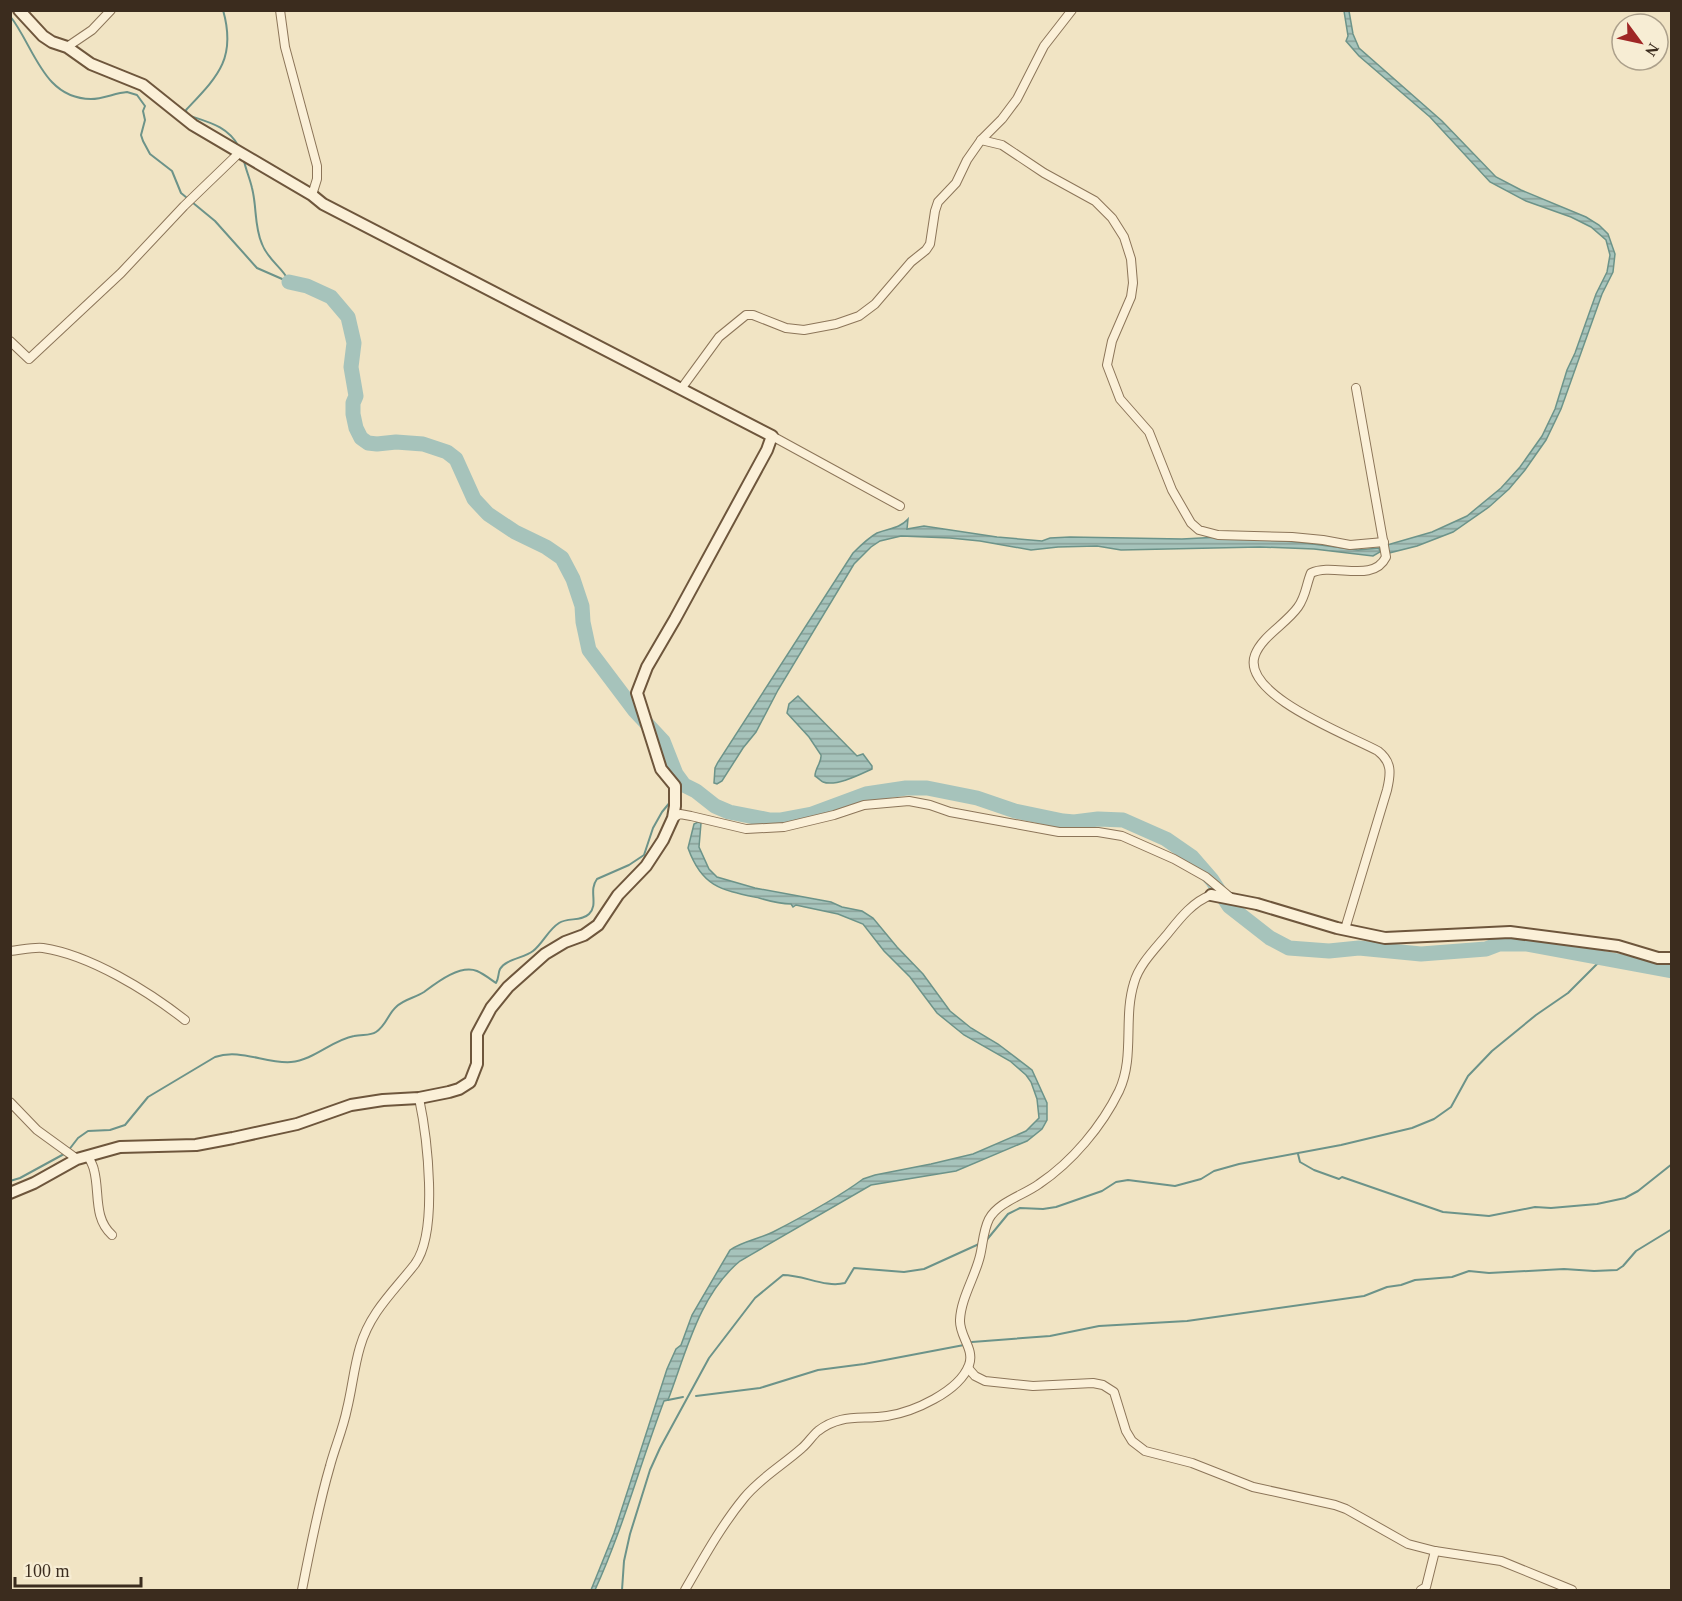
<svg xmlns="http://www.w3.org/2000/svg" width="1682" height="1601" font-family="'Times New Roman',serif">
<defs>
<pattern id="water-rules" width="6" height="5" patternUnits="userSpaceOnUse" patternTransform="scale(1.5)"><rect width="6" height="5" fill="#a6c3bb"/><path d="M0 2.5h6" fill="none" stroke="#889f97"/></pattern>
</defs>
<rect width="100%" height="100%" fill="#f1e4c4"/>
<g fill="url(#water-rules)" stroke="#6c9389" stroke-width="1.5">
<polygon points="1344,11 1349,11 1353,34 1359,48 1442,121 1496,177 1521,190 1586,217 1599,225 1608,234 1615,254 1613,272 1602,294 1561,409 1546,440 1525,470 1509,489 1489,507 1453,532 1417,546 1389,553 1387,545 1432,532 1467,516 1501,488 1520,467 1542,436 1555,409 1567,370 1575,353 1596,294 1607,272 1610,255 1606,240 1591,227 1571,217 1526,201 1490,182 1430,117 1359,56 1346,41 1348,36"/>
<path d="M 908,519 L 907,529 L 924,526 L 997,537 L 1042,541 L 1050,538 L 1070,537 L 1182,539 L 1220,537 L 1298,542 L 1358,550 L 1379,548 L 1380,552 L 1373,556 L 1314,549 L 1260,547 L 1121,550 L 1097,546 L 1058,547 L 1031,550 L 980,541 L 950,538 L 901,536 L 880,541 L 871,547 L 854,564 L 778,690 L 756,732 L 743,748 L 722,781 L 717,784 L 714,783 L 715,768 L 718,762 L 853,553 C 861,545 868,538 877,533 C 889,528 899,529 908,519 Z"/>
<path d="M 798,696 L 857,756 L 863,754 L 872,766 L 872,769 C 861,774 836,787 823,782 C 822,782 817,777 815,776 C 815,768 822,762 821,755 L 809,737 L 787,713 L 789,704 Z"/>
<path d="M 698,822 L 701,823 L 699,847 L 709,869 L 717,877 L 755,888 L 831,902 L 842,907 L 862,911 L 873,918 L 897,947 L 923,974 L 950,1011 L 971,1028 L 998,1044 L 1032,1070 L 1047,1103 L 1047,1120 L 1042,1129 L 1027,1141 L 956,1171 L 871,1185 L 740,1261 C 699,1295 686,1353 668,1400 L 664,1401 C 640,1464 623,1529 595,1590 L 591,1590 L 614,1533 L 667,1369 L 676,1349 L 681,1345 L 692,1315 L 730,1250 C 743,1241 759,1239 773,1232 C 800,1218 839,1197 863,1179 L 875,1175 L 931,1164 L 973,1154 L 1026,1131 L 1039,1118 L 1037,1099 L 1031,1082 L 1026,1075 L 1010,1061 L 964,1035 L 937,1013 L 910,977 L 884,951 L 863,924 L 838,914 L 805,907 L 796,905 L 793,907 L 791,904 C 780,904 769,901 759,898 C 721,890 702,887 688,848 L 694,824 Z"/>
</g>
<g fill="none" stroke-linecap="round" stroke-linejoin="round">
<g stroke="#6c9389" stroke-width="2">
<path d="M 223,10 C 237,59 217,77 186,110 L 187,115 C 208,122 228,126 239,147"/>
<path d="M 10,16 C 34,46 43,99 91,99 C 103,99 115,93 127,92 L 137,95 L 145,106 L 143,111 L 145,120 L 141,135 L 143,141 L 150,154 L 172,171 L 181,193 L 215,221 L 257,268 L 289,282"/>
<path d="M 244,161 C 246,170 250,179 252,188 C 257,207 254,226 262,244 C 268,260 282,267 289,281"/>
<polyline points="679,793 682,790 696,791"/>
<path d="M 68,1151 L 78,1138 L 88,1131 L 110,1130 L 125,1125 L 148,1097 L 215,1057 C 240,1048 266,1064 291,1062 C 314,1060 332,1040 354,1036 C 362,1034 370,1036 376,1032 C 386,1026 388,1014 396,1007 C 404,999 415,998 424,992 C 436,983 460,964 477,971 C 484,974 490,979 496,983 C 499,978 498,973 500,969 C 506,959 524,958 533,951 C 543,943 548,930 559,923 C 568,917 581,922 589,914 C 599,904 588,891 597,879 L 629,865 L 644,855 L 653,828 L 662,812 L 671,801"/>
<polyline points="1298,1154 1300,1162 1314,1170 1339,1179 1342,1177 1443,1212 1489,1216 1535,1207 1551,1208 1597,1204 1625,1198 1638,1191 1672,1164"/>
<polyline points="10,1181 20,1178 64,1154"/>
<polyline points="985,1242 1008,1214 1020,1208 1043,1209 1056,1207 1102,1191 1116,1182 1128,1180 1175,1186 1201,1179 1214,1171 1239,1164 1341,1145 1412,1128 1434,1119 1451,1107 1468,1076 1492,1051 1536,1015 1568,993 1602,959"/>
<polyline points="972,1342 1050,1336 1099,1326 1187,1321 1364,1296 1387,1287 1401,1285 1415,1280 1452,1277 1469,1271 1489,1273 1564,1269 1594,1271 1617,1270 1623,1266 1636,1251 1672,1229"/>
<polyline points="696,1396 760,1388 818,1370 864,1364 964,1345"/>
<polyline points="668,1400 683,1397"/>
<path d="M 622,1590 L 624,1561 L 630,1534 L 650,1470 L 660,1448 L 709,1358 L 755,1298 L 783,1275 C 804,1275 825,1288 845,1283 L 854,1268 L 904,1272 L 924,1269 L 979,1244"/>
</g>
<polyline stroke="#a6c3bb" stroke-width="15" points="289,282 307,286 331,297 348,317 354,343 351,367 356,396 353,403 353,414 356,428 361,438 368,443 377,444 396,442 423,444 447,452 456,459 474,499 488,514 515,532 546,547 562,558 573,579 582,606 583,622 589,650 635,711 663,741 676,774 684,785 696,791 715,806 729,812 770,820 780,820 812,814 866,794 906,788 927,788 977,798 1015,811 1063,821 1074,822 1098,819 1123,820 1166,839 1192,857 1212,880 1229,906 1270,938 1289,948 1329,951 1359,948 1421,954 1486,949 1499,944 1526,944 1672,971"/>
<g stroke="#8c7559" stroke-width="10">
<g id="street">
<polyline points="280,10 285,47 317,166 317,179 312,195"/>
<polyline points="67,47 92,30 111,10"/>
<polyline points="981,140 1002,145 1044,173 1095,201 1112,218 1124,237 1131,259 1133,283 1131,297 1112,341 1107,365 1120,399 1149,432 1172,490 1191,523 1199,530 1218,535 1292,537 1323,540 1350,545 1384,542"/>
<polyline points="10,341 29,359 121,273 184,206 239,153"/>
<polyline points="681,389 719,337 746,315 753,315 786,328 804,330 836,324 859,316 875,304 911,262 926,250 930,244 935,211 938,202 956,183 967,160 981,140 1002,119 1017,99 1044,46 1072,10"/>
<polyline points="772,436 900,506"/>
<polyline points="673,818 680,814 691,816 746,829 784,827 834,815 864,805 909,801 930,805 950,812 1059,832 1098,832 1122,836 1174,859 1206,877 1231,898"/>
<path d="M 1345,929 L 1387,790 C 1391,773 1392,762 1378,751 C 1351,736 1240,695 1255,655 C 1262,636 1286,624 1298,607 C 1306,596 1306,585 1311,573 C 1333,562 1373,584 1386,557 L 1356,388"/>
<path d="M 10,951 C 21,950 33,947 43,948 C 90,955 148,991 185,1020"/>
<polyline points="10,1102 37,1130 77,1159"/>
<path d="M 88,1156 C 90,1160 93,1165 94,1170 C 100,1192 93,1218 112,1235"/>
<polyline points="968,1368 975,1376 985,1381 1033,1386 1093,1383 1103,1385 1114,1392 1126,1431 1132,1441 1145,1451 1192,1463 1253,1487 1335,1505 1346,1509 1408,1544 1435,1551 1501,1561 1572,1590"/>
<path d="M 302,1590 C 310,1549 318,1507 330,1466 C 335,1447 343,1429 347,1409 C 352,1389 354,1367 360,1347 C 370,1312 394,1291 415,1264 C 439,1231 427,1136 419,1098"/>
<path d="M 685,1590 C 703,1559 721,1526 744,1498 C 760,1478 783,1465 802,1448 C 808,1443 812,1436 818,1431 C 841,1413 861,1420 887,1416 C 913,1412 959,1392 969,1365 C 975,1349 959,1336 960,1320 C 961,1298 975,1277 980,1256 C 983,1244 983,1231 989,1219 C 998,1202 1024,1195 1039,1184 C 1072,1162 1102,1126 1119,1091 C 1135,1057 1123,1018 1134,983 C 1139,964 1157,947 1169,932 C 1181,917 1193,902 1211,895"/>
<polyline points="1421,1590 1426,1587 1435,1551"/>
</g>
</g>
<g stroke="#6e563c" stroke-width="14">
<g id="secondary">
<polyline points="1211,895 1257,904 1337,928 1385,938 1510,932 1618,946 1658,958 1672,958"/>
<polyline points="10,1193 34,1183 77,1159 120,1147 196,1145 233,1138 297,1124 351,1105 383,1100 419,1098 449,1092 459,1089 470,1082 477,1064 477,1034 491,1008 508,987 545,954 565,942 584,935 598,925 618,895 646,866 663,840 673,818 675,806 675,786 661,769 637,693 647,667 675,619 767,450 772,436 323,204 312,195 193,125 143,85 91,64 67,47 52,42 43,36 19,10"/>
</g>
</g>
<use href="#street" stroke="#fbf0d8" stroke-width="8"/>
<use href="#secondary" stroke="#fbf0d8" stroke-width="10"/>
</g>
<rect width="1682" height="1601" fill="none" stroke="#3b2c1e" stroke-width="24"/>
<g transform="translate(1640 42) rotate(123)"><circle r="28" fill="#f7edd4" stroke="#aca08b" stroke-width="1.5"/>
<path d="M0-4.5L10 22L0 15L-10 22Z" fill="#9f2625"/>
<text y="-9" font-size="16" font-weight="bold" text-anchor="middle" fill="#3b2c1e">N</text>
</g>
<path d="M15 1577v9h126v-9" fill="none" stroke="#3b2c1e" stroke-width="3"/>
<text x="24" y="1577" font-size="18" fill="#3b2c1e" stroke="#f7edd4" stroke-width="4.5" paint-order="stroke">100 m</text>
</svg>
